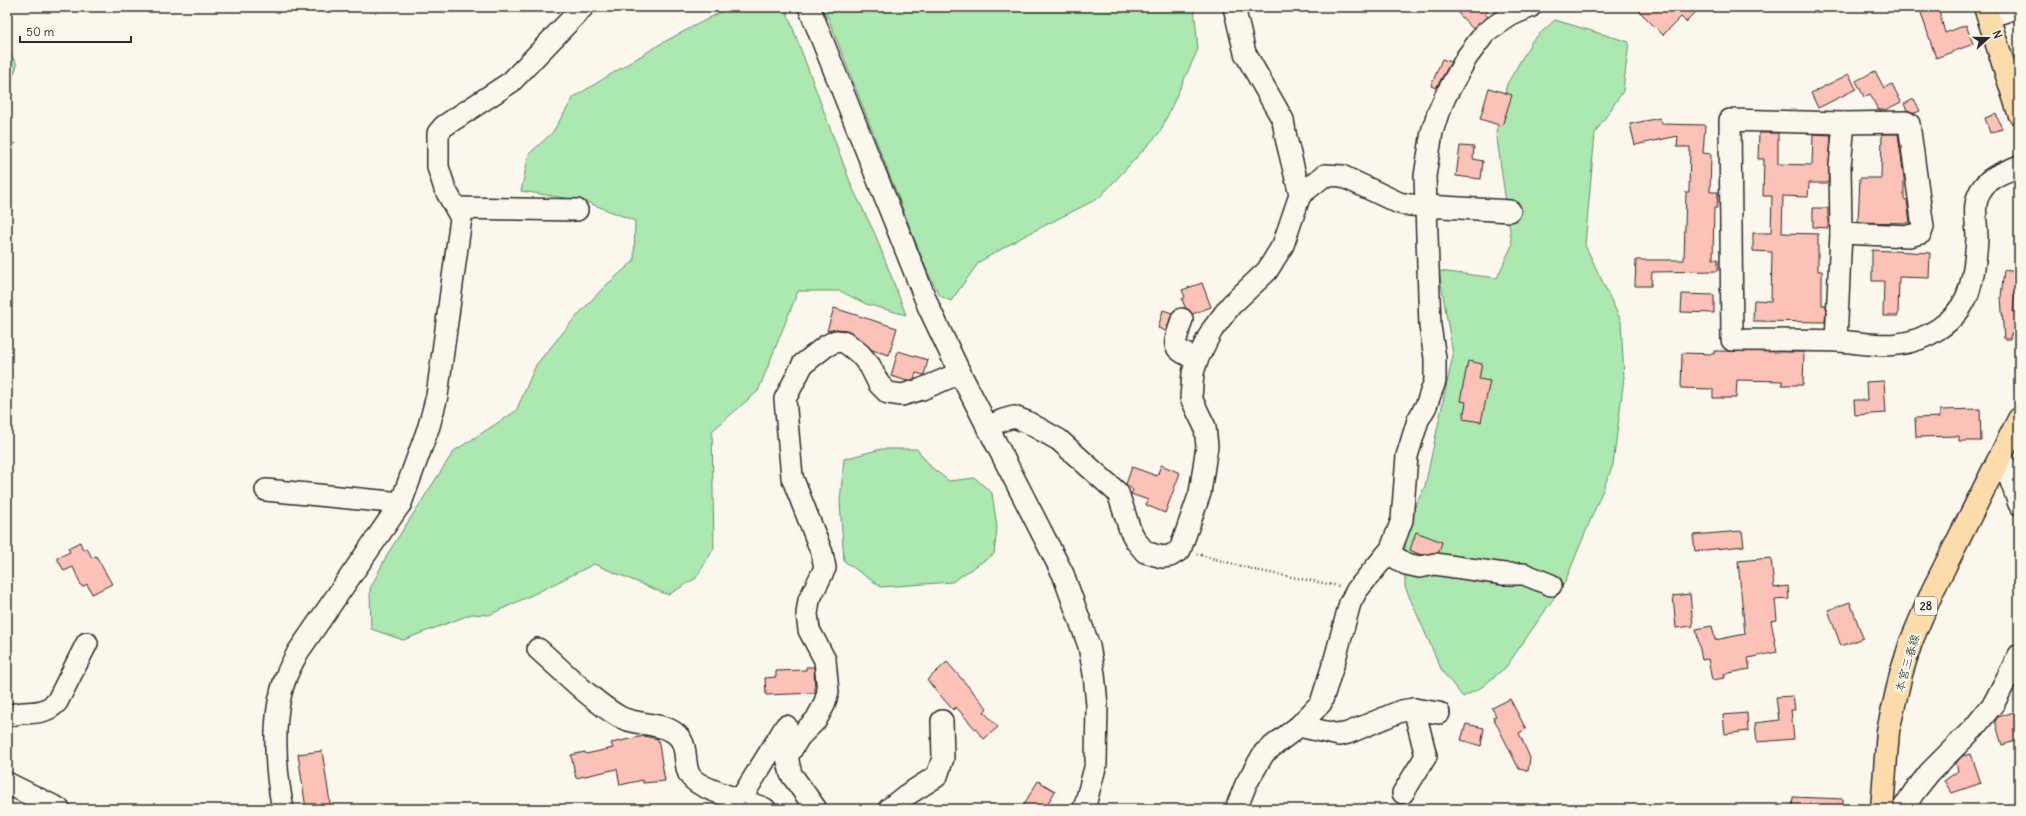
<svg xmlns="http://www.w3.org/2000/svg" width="2026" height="816" font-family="Delius,'Klee One',sans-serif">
<rect width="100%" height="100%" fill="#fbf7ec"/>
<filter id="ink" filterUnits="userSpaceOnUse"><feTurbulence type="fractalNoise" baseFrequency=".025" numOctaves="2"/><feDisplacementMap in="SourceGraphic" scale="8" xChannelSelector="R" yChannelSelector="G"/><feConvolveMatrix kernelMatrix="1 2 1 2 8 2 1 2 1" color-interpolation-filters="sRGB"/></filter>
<g filter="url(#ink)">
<g fill="#abe9b0" stroke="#6b8a6e">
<polygon points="730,7 785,7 852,187 875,234 906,315 866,304 840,291 798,291 758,391 712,431 714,548 696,578 668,595 594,564 532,595 489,615 472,614 403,640 371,629 370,589 388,553 454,451 516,411 536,365 575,318 604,287 634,261 635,221 584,201 521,191 529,154 552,133 574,97 662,43"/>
<polygon points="824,7 1194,7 1198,49 1160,132 1099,198 1026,235 979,262 951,301 940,296 927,271"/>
<polygon points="1555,20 1629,42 1623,91 1595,133 1585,245 1621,321 1624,378 1613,465 1565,582 1506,667 1482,687 1463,697 1442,671 1405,587 1405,527 1425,486 1453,355 1439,271 1497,278 1512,245 1496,132 1507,84 1532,41"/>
<polygon points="7,48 17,65 7,95"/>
<polygon points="881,449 917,449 931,467 949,481 975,478 992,493 997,528 994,554 952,582 881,587 844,561 840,502 844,459"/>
</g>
<g fill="#fcc1b7" stroke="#2b2b2b">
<polygon points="1465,7 1493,7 1485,14 1488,17 1473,29 1458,13"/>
<polygon points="1635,7 1691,7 1695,13 1686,22 1681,17 1663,35"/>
<polygon points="1919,7 1938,7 1945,33 1966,25 1973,44 1936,58"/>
<polygon points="1442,59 1451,62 1436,88 1431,86"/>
<polygon points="1875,71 1884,88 1892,84 1901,102 1885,110 1878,110 1870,94 1864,97 1856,81"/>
<polygon points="1849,74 1856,89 1818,108 1811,93"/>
<polygon points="1489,88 1512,95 1502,126 1480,119"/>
<polygon points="1914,99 1920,111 1915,113 1907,110 1904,104"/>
<polygon points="1996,114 2002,129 1990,133 1985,118"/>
<polygon points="1660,118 1662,124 1705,125 1703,153 1711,154 1710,192 1718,192 1717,208 1714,208 1713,259 1718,259 1718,271 1652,272 1651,286 1635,286 1636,260 1684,260 1686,192 1689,192 1690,147 1677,147 1678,136 1635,145 1630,124"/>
<polygon points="1759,133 1778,133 1778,164 1812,165 1813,134 1831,135 1828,183 1809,183 1808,197 1783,196 1782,233 1818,234 1818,271 1822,271 1822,305 1826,305 1825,322 1753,321 1754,300 1771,301 1772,252 1753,251 1753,233 1771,233 1772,196 1763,196 1764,159 1758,159"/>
<polygon points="1882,134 1898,134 1904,178 1904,199 1907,200 1910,223 1858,222 1860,178 1881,178"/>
<polygon points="1460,146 1474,147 1473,159 1483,161 1481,179 1456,176"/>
<polygon points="1813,208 1828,208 1828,228 1813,227"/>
<polygon points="1872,250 1930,253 1929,278 1899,277 1898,316 1883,316 1884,281 1872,281"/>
<polygon points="2004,270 2017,272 2013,312 2019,312 2019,334 2011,334 2010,339 2004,339 2001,297"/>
<polygon points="1202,283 1211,307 1192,314 1185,307 1182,299 1185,297 1182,290"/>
<polygon points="1682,294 1714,295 1714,313 1681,312"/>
<polygon points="834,308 897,328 889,355 872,350 852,333 847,330 837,329 827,331"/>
<polygon points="1163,310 1172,313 1166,331 1158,328"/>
<polygon points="898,351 928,360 924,375 916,373 914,379 907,381 891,376"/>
<polygon points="1714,351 1804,352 1803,385 1782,385 1782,381 1737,380 1736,398 1713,398 1713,389 1681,388 1682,353 1714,354"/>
<polygon points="1468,361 1482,364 1479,379 1490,381 1481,422 1463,419 1466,402 1460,401"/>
<polygon points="1884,381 1886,413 1855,415 1854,400 1867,400 1866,382"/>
<polygon points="1980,409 1981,441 1959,441 1959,436 1916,437 1915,418 1940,417 1940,410"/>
<polygon points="1161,465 1180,473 1165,513 1146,505 1148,500 1131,494 1133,490 1126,484 1132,467 1157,476"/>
<polygon points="1742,531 1744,546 1695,551 1693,535"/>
<polygon points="1416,532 1442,542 1439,552 1421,555 1410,550"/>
<polygon points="80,542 83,550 87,548 92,558 96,556 112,584 92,594 87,584 82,587 73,567 64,571 57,558 70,552 68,548"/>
<polygon points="1771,558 1774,588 1788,586 1789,599 1775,600 1777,620 1771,621 1777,652 1748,658 1750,669 1724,674 1725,678 1712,680 1708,659 1702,660 1696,629 1712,626 1715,640 1745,634 1738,561"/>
<polygon points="1690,594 1693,626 1676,628 1673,596"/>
<polygon points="1850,602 1863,638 1841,646 1828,610"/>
<polygon points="947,662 987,708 984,712 998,727 984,739 956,707 953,710 927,680"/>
<polygon points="806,667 814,667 815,693 766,695 765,678 776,677 776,671 806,670"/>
<polygon points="1793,696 1795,710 1791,710 1794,739 1757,742 1755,723 1779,720 1776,697"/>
<polygon points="1510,699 1526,729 1519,733 1530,758 1528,771 1519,769 1493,717 1496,716 1492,708"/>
<polygon points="2014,712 2019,728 2019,740 2002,745 1995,721 1998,717"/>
<polygon points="1747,713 1748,731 1725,734 1723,715"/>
<polygon points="1466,724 1484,728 1481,746 1461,740"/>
<polygon points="644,736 658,739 665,781 643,783 643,780 620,785 617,769 576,778 571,755 585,752 586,754 613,748 611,743"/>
<polygon points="322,751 331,809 306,809 298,754"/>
<polygon points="1971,754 1981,783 1952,793 1944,781 1958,771 1956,763 1962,756"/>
<polygon points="1038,781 1055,791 1045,809 1021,809"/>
<polygon points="1793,797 1843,799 1843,809 1792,809"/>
</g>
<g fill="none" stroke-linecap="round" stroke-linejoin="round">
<g stroke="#2b2b2b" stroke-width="24">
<g id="minor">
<polyline points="809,7 929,308 960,373 1063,574 1089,646 1094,674 1097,705 1096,764 1084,809"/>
<polyline points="1988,17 2019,7"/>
<polyline points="1300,195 1325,175 1342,176 1399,203 1410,205 1510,211"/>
<polyline points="456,208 577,210"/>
<polyline points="1841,233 1909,236 1921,233 1923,227 1909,124 1906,122 1844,123"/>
<path d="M 1182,319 C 1174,348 1169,346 1197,360"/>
<path d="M 1836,341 L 1841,233 L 1840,166 L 1844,123 L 1730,120 L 1732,340 C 1767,340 1803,340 1838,341 C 1856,342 1880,347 1898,344 C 1926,341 1956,322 1967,296 C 1973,281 1976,255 1977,239 C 1977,220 1971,203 1983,187 C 1992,175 2006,172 2019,166"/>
<polyline points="987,427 1003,420 1014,417 1027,422 1059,440 1118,493 1130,530 1136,541 1145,552 1162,557 1170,556 1180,550 1200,493 1207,446 1205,427 1191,398 1193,373 1197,360 1212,330 1231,305 1267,271 1283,245 1300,195 1286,138 1283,120 1245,53 1234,7"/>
<polyline points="2002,456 2019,504"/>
<polyline points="266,490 401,503"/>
<polyline points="1388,553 1406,564 1420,567 1435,564 1504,574 1524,574 1551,585"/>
<path d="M 538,649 C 563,671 590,699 618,716 C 635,726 663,722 676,734 C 689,745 683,762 689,774 C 696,790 749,801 765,809"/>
<path d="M 7,716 C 27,709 41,718 57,702 L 87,643"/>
<polyline points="1299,726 1339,735 1348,733 1401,711 1414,709 1439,713"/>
<polyline points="7,783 59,809"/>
<polyline points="1403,793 1426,756 1414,709"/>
<polyline points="740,800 786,726"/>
<path d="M 283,809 C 275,769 271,715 286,677 C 289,668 294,660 298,652 L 401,503 L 429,426 L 437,396 L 461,218 L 445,189 L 438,167 L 438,133 L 444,126 L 511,82 L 583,7"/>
<polyline points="816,809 791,774 787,757 799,737 816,720 824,705 828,692 825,660 809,630 807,614 809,600 825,568 822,553 792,477 785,399 803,364 826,346 836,341 845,342 860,354 870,366 879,384 888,393 902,395 922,389 960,373"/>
<polyline points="889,809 905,796 937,776 943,758 942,721"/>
<polyline points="1236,809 1246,784 1264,753 1299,726 1321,703 1335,659 1350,603 1357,590 1391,549 1402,520 1407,456 1418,420 1426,406 1435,381 1435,358 1430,326 1425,176 1432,132 1438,113 1446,95 1467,57 1485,33 1511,15 1530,7"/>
<polyline points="1903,809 1914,792 1930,772 1973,729 1994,703 2019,655"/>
</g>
</g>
<g stroke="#2b2b2b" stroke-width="25">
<g id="major">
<polyline points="1985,7 2019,113"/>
<polyline points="1882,809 1888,731 1901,674 1911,642 1933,590 2019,419"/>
</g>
</g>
<g stroke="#2b2b2b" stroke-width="2.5" stroke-dasharray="1 3" stroke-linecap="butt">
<polyline points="7,158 15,143"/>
<polyline points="1197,554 1255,570 1339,586"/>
</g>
<use href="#minor" stroke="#fbf7ec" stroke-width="21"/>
<use href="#major" stroke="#fddcac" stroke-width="22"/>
</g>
</g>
<g text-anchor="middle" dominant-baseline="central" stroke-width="4" stroke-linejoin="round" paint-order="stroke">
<rect fill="#fbf7ec" stroke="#696865" stroke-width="1" x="1915" y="597" width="22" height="18" rx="3"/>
<g font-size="11" font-weight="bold" fill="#2b2b2b">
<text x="1926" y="606">28</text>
</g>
<g font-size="12" fill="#2b2b2b" stroke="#fbf7ec">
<text transform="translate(1907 663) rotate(-74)">本宮三春線</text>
</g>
</g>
<rect width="2026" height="816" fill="none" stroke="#fbf7ec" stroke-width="24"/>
<rect x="12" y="12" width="2002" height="792" fill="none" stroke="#2b2b2b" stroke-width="1.5" filter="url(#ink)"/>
<g transform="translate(1988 38) rotate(69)" stroke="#fbf7ec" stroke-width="3" paint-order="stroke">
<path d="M0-3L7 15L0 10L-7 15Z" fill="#2b2b2b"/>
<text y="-6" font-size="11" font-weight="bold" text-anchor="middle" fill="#2b2b2b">N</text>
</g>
<path d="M20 36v6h111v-6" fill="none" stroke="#2b2b2b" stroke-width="2"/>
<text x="26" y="36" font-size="12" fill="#2b2b2b" stroke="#fbf7ec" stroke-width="3" paint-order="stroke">50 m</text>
</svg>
